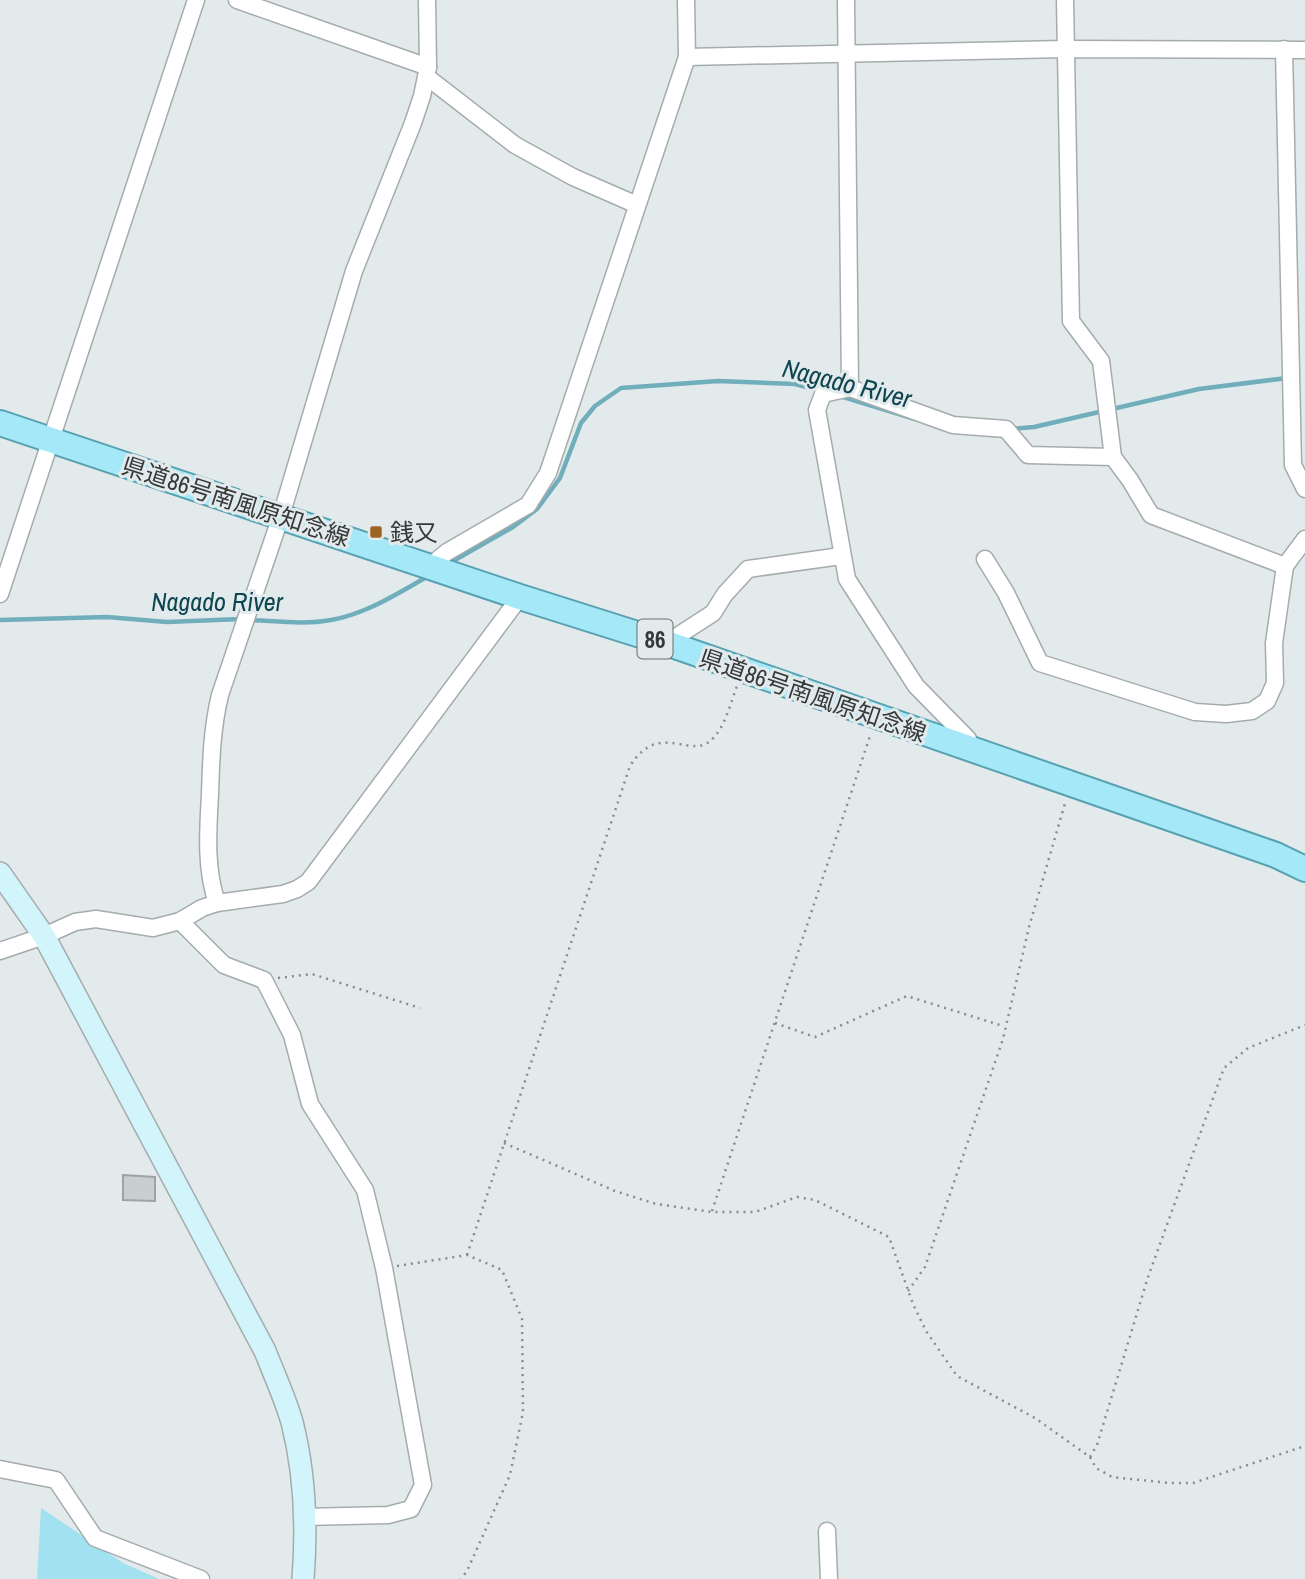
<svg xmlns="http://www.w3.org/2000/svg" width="1305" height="1579" font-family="'Archivo Narrow','Noto Sans JP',sans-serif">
<rect width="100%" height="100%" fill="#e3eaec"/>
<polygon fill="#a2e1f0" points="41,1508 123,1563 159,1579 37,1579"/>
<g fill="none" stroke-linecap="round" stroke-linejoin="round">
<g stroke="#70aebc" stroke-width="4.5">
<polyline points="840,396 915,419"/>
<polyline points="1010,429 1034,427 1199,389 1287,378"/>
<polyline points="455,560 513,527 537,509 560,478 581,423 595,406 621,388 718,381 795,384 821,391"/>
<polyline points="0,620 107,617 167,622 241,619"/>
<path d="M 249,620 C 276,621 304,625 331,620 C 365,614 395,595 425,578"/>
</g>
</g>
<polygon fill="#c9cfd1" stroke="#9da3a5" stroke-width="2" points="123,1175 155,1177 155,1201 123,1200"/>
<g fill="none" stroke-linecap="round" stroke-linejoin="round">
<g stroke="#a5acad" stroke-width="19">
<g id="street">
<polyline points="237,0 428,67"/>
<polyline points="846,0 850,388"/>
<polyline points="1065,0 1071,321 1101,361 1113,457 1130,480 1151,515 1285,566 1305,539"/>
<polyline points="1284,49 1293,465 1305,489"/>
<polyline points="687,57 1065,49 1305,50"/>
<polyline points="427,77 515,145 573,177 637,205"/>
<polyline points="985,559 1006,593 1040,663 1195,712 1226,714 1252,711 1267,701 1275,683 1274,643 1285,566"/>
<polyline points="430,566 447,552 528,505 548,473 687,57 686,0"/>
<polyline points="0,594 196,0"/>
<polyline points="672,645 676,637 713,613 725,594 748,569 841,556"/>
<polyline points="969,750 968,739 916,686 847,579 817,410 823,394 850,388 953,425 1006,429 1028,455 1113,457"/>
<path d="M 217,903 C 205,868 208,831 210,794 C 211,761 212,728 220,695 L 281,516 L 354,271 L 413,123 L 422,96 L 428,67 L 427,0"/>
<polyline points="180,921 224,965 264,980 292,1035 310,1104 365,1190 384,1268 423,1485 411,1509 388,1515 304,1517"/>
<polyline points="0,951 44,936 75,922 96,919 153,928 180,921 202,908 217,903 283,894 297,889 308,882 320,866 520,597"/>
<polyline points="0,1469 56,1480 95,1538 201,1579"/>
<polyline points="827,1531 829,1579"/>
</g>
</g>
<g stroke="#a5acad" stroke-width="24">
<path id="secondary" d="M 0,873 L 44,936 L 265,1351 C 274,1374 285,1398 292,1422 C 305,1473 307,1527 303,1579"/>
</g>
<g stroke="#57a1b1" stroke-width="28">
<polyline id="primary" points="0,423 520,597 672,645 1276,855 1305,869"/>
</g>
<g stroke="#878c8d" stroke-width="2.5" stroke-dasharray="2 5" stroke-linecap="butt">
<polyline points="278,978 312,974 420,1008"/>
<polyline points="775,1023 815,1037 907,996 1003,1026"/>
<polyline points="504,1143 615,1191 656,1204 712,1212 755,1212 797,1197 815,1200 889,1237 913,1304 926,1331 957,1376 1035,1418 1090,1457 1096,1468 1112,1477 1169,1483 1193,1483 1305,1446"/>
<polyline points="712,1211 871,733"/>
<path d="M 467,1255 L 630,766 C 661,717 693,765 715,736 C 726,723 731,702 737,686"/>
<polyline points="397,1266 467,1255 502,1270 522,1319 523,1412 510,1475 467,1571 461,1579"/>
<polyline points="908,1291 925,1267 1003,1039 1029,927 1066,800"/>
<polyline points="1090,1457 1097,1445 1148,1277 1224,1068 1248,1048 1305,1025"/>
</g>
<use href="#street" stroke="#fff" stroke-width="16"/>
<use href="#secondary" stroke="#d2f4fb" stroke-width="21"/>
<use href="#primary" stroke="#a5e8f7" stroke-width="24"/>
</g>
<rect fill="#9e6423" stroke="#e3eaec" stroke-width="2.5" x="369" y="525" width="14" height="14" rx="3.5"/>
<g text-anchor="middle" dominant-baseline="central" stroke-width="6" stroke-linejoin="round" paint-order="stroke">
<rect fill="#e3eaec" stroke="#6a6e6f" stroke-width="2" x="637.5" y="619.5" width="35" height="39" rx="5"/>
<g font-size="23" font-weight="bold" fill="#363939">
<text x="655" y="639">86</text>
</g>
<g font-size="24" fill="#363939" stroke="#e3eaec">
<text transform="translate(236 501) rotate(18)">県道86号南風原知念線</text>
<text transform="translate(813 695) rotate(19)">県道86号南風原知念線</text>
</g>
<g font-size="24" fill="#363939" stroke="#e3eaec" text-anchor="start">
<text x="390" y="532">銭又</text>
</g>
<g font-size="26" font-style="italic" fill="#0d4651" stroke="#e3eaec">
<text transform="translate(847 383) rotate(14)">Nagado River</text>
<text x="217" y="601">Nagado River</text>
</g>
</g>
</svg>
